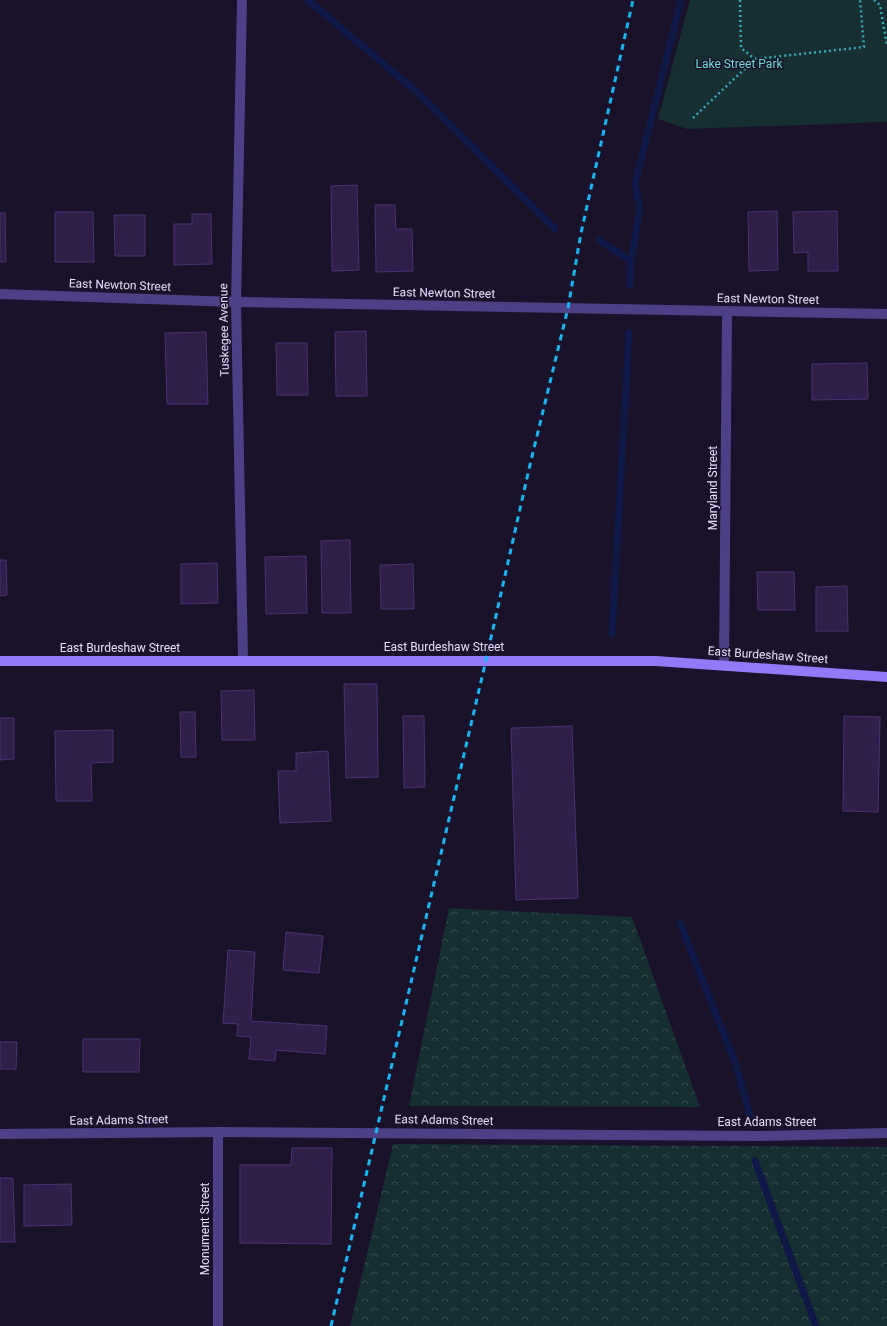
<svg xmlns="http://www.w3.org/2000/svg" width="887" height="1326" font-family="Roboto,sans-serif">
<defs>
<pattern id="forest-crowns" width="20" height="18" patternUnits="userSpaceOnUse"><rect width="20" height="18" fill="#152f33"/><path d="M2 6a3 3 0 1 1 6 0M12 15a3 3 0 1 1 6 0" fill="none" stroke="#374d51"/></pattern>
</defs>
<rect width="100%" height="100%" fill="#1a122a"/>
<g fill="url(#forest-crowns)">
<polygon points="449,908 632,917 700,1107 409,1106"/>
<polygon points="393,1144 887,1147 887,1326 350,1326"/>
</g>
<polygon fill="#152f33" points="690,0 887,0 887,122 687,129 658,119"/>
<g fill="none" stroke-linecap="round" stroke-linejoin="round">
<g stroke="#0e1947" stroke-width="7">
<polyline points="308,0 417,92 555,229"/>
<polyline points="599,240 631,261"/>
<polyline points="630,285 631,261 640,209 635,184 681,0"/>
<polyline points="612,634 629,333"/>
<polyline points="680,923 736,1065 750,1115"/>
<polyline points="755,1161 816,1326"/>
</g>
</g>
<g fill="#2f1f4a" stroke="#4b3274">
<polygon points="357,185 359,270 332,271 331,186"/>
<polygon points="375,205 395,205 396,229 412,229 413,271 376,272"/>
<polygon points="777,211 778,270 749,271 748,212"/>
<polygon points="837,211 838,271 808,271 808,252 794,253 793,212"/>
<polygon points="55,212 93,212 94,262 55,262"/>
<polygon points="0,213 5,213 6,262 0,262"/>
<polygon points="192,214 211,214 212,264 174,265 174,224 192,224"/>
<polygon points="114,215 145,215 145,256 115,256"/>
<polygon points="366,331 367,396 336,396 335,332"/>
<polygon points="206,332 208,404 167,404 165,333"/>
<polygon points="276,343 307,343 308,395 277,395"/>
<polygon points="867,363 868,399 812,400 812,364"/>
<polygon points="350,540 351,613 322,613 321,541"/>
<polygon points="306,556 307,613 266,614 265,557"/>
<polygon points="0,560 6,560 7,595 0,596"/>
<polygon points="217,563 218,603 181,604 181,564"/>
<polygon points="413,564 414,609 381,609 380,565"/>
<polygon points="757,572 794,572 795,610 758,610"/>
<polygon points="847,586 848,631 816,631 816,587"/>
<polygon points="344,684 377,684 378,777 346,778"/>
<polygon points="254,690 255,740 222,740 221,691"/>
<polygon points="180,712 195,712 196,757 181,757"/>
<polygon points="403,716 424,716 425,787 404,788"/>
<polygon points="844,716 880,717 878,812 843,811"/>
<polygon points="0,718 14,718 14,759 0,760"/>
<polygon points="572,726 578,898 516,900 511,728"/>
<polygon points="113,730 113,762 91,763 92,801 56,801 55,731"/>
<polygon points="328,751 331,821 280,823 278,771 296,771 296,753"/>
<polygon points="286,932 323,936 319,973 283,970"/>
<polygon points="228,950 255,952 251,1021 327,1026 325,1054 276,1050 275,1061 249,1059 251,1037 237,1036 238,1024 223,1023"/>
<polygon points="83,1039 140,1039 139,1072 83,1072"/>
<polygon points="0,1042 17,1042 16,1069 0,1069"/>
<polygon points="292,1148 332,1148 331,1244 240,1243 240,1165 291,1165"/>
<polygon points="0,1178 13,1178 15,1242 0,1242"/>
<polygon points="71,1184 72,1225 24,1226 24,1185"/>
</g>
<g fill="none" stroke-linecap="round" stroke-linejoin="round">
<g stroke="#37a9b7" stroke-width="2.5" stroke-dasharray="2 3" stroke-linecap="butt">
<polyline points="740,0 741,48 755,59"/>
<polyline points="874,0 880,5 887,46"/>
<polyline points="693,118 755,59 864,47 860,0"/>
</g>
<g stroke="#4e4086" stroke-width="10">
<polyline points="242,0 236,302 243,660"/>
<polyline points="0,294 236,302 887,314"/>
<polyline points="724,665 727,311"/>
<polyline points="0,1134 218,1132 760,1136 887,1133"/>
<polyline points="218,1326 218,1132"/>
</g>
<polyline stroke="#9179f8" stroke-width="10" points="0,661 656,661 887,677"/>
<polyline stroke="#13b7f3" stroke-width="3" stroke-dasharray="6 5" stroke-linecap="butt" points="331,1326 486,660 529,469 568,308 581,233 633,0"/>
</g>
<g text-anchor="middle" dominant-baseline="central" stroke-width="3" stroke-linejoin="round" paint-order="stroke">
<g font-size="12" fill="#6bdbd2" stroke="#1a122a">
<text x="739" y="64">Lake Street Park</text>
</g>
<g font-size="12" fill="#e6ddfd" stroke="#1a122a">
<text transform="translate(120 285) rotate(2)">East Newton Street</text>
<text transform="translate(444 293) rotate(1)">East Newton Street</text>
<text transform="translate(768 299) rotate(1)">East Newton Street</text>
<text transform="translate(224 330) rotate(-91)">Tuskegee Avenue</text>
<text transform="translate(713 488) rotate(-90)">Maryland Street</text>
<text x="444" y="647">East Burdeshaw Street</text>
<text x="120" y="648">East Burdeshaw Street</text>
<text transform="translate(768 655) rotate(4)">East Burdeshaw Street</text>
<text transform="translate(119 1120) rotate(-1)">East Adams Street</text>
<text transform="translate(444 1120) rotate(1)">East Adams Street</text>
<text x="767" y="1122">East Adams Street</text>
<text transform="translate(205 1229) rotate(-90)">Monument Street</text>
</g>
</g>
</svg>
